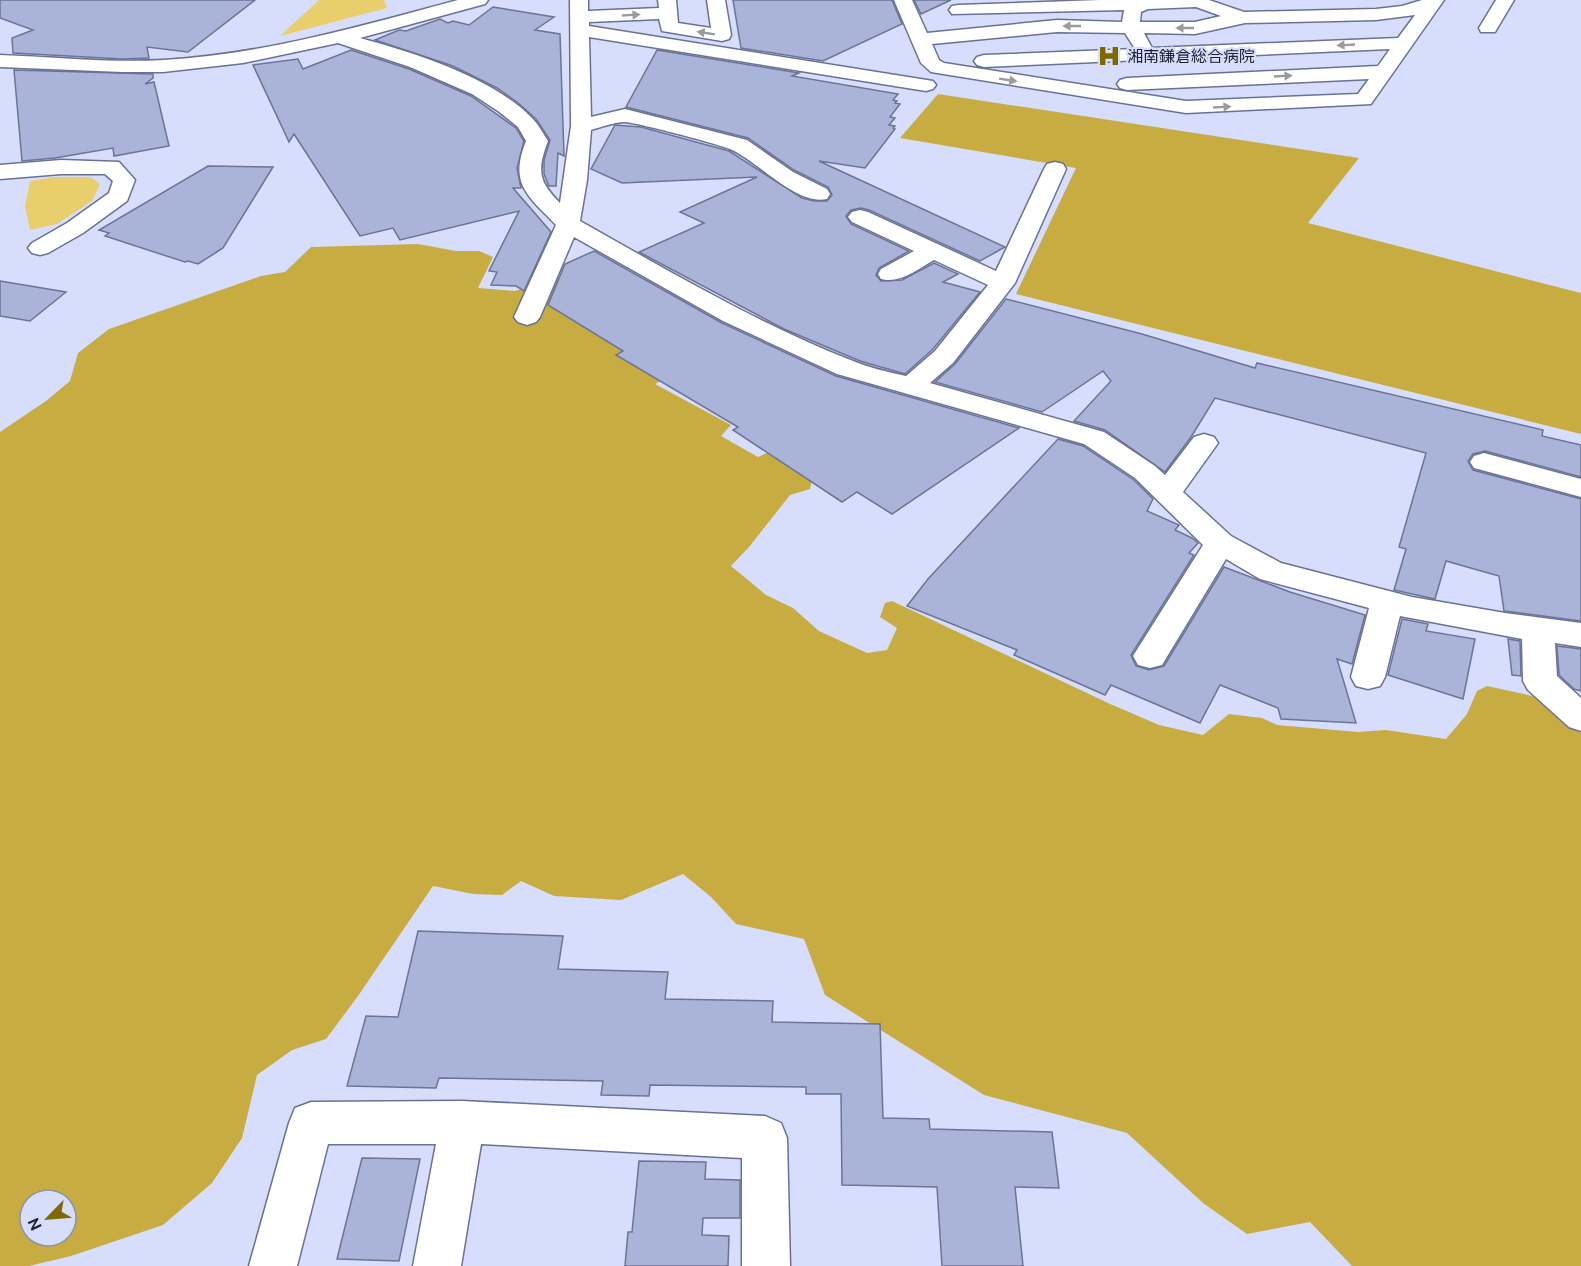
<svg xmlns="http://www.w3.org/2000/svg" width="1581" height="1266" font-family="Ubuntu,'Noto Sans JP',sans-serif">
<rect width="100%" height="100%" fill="#d7defd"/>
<g fill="#e8cf6c">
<polygon points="319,0 384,0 387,8 280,36"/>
<polygon points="55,177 90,177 100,184 92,201 57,224 30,230 25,206 30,181"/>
</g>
<g fill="#c7ac42" fill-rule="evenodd">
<polygon points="938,94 1359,158 1308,223 1581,293 1581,434 1016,294 1076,168 900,138"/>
<path d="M 418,244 L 456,251 L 479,251 L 493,257 L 478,288 L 515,291 L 561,276 L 703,358 L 655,384 L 731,425 L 721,436 L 758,457 L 788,443 L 813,474 L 810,489 L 790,495 L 749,547 L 731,566 L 766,595 L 793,608 L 819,631 L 867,653 L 887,650 L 897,628 L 880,617 L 885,603 L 892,601 L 1108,703 L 1159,725 L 1203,735 L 1229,714 L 1262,718 L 1277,725 L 1358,732 L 1386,730 L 1446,739 L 1467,714 L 1477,691 L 1487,686 L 1546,699 L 1581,733 L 1581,1266 L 1352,1266 L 1310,1222 L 1247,1234 L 1203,1203 L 1127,1133 L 984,1095 L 825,995 L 804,939 L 736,924 L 711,897 L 683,874 L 621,900 L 554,896 L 521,881 L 502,895 L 473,894 L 433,886 L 358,996 L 326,1039 L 292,1050 L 257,1075 L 242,1138 L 212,1183 L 163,1225 L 71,1256 L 29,1266 L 0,1266 L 0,432 L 46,401 L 70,381 L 78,353 L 109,329 L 261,276 L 285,272 L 311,247 ZM 30,1200 L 66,1200 L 66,1236 L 30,1236 Z"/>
</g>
<g fill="#aab3d8" stroke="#6c7496" stroke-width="1.5">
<polygon points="0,0 255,0 188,52 147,47 149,58 123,59 13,53 12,38 33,30 0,18"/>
<polygon points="733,0 892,0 902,24 823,61 741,48"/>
<polygon points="914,0 951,0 921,14"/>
<polygon points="493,7 554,17 535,30 560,34 564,156 558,153 556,186 549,186 544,174 544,160 550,140 536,119 517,102 497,88 453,66 375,40 399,30 406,31 440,19 448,23 453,21 469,25"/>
<polygon points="351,50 409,69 471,96 516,128 524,141 517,168 521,188 513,188 551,232 524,291 516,286 491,285 497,272 489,271 519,211 400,240 393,228 360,236 294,134 289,142 253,65 298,59 303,69"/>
<polygon points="657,50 799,73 792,76 898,94 893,100 897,101 895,103 900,104 890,117 895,118 889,125 895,126 893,128 895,129 865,168 819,161 1005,247 980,261 869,210 861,208 851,210 846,216 851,224 909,251 879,268 876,275 881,281 902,280 934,263 958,274 943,282 980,292 933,349 905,374 860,361 784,329 639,252 704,223 680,212 757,177 622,183 591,169 615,125 641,127 729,151 802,198 814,201 827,201 832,195 828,187 794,170 748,138 626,107"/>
<polygon points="14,70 153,74 153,78 145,84 154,82 169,146 114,156 113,148 55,158 22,161"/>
<polygon points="208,166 273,167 223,248 198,264 188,261 185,262 105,236 109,233 99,230"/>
<polygon points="594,251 722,323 836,376 1019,428 892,514 857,492 842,502 733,430 738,427 616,355 623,351 548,305 565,264"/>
<polygon points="0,281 66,292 30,321 0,316"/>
<polygon points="1006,299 1142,334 1255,368 1257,363 1543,430 1542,436 1581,445 1581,477 1485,451 1473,454 1468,461 1473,470 1581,499 1581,621 1504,611 1499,576 1446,561 1435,599 1394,590 1406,549 1399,547 1426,453 1215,398 1191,437 1165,472 1105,430 1074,421 1111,381 1103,371 1042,412 935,382 955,364"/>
<polygon points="1058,439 1083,446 1134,480 1153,499 1147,511 1179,525 1175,530 1192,538 1198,543 1189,553 1194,555 1131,655 1136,666 1149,670 1164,666 1224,567 1290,592 1365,615 1352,664 1337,659 1356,723 1281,719 1278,708 1220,685 1200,723 1111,685 1105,695 1014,655 1017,650 907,606 928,579"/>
<polygon points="1402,619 1428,624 1426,631 1475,639 1463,699 1388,675"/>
<polygon points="1508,639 1520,641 1521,676 1512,675"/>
<polygon points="1557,646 1581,649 1581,691 1574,689 1559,675"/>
<polygon points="418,931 563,936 558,969 668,972 665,999 773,1001 772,1022 880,1024 883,1118 929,1119 930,1129 1052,1132 1059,1188 1015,1187 1023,1266 942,1266 937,1187 842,1185 841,1094 806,1094 806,1087 650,1085 649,1096 601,1095 603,1081 439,1078 436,1088 347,1086 366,1016 398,1017"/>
<polygon points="362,1158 420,1159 399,1261 337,1259"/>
<polygon points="639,1161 706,1162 705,1179 740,1180 740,1218 703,1218 702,1235 729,1236 728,1266 625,1266 628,1232 632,1232"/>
</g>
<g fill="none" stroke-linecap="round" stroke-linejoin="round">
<g stroke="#6a7194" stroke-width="3">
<g id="minor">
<path d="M 458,0 L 488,0 L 485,4 L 360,38 C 415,53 492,77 532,118 C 538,124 543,133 548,141 C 537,170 538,181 560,203 L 571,126 L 570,0 L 588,0 L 588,11 L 659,8 L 658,0 L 676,0 L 678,23 L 711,28 L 707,0 L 725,0 L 731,35 L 729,39 L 722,41 L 662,31 L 659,19 L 589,22 L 589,26 L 933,81 L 936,85 L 933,89 L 926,91 L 589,37 L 591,117 L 625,109 L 747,140 L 793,172 L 827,189 L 830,194 L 827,199 C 796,206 757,160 730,149 C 718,144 632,121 623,122 C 612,123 601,127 591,130 L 587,180 L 580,221 C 669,271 758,324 853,361 C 870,368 888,372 906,376 L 935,351 L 988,285 L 934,260 C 918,269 900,284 881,279 L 878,274 L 881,269 L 914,251 L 852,222 L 848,217 L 852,212 L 860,210 L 868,212 L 996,271 L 1044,169 L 1047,164 L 1055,162 L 1063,164 L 1066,169 L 1015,283 L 953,363 L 930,383 L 1104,432 L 1155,466 L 1165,475 L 1194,437 L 1204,434 L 1214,437 L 1218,443 L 1183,492 L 1231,536 L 1281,563 L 1412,597 L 1505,613 L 1581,623 L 1581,647 L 1555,643 L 1557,676 L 1581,698 L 1581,731 L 1569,727 L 1528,690 L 1523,681 L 1522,639 L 1400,616 L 1385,677 L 1380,686 L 1368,689 L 1356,686 L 1351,677 L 1369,608 L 1260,579 L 1226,559 L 1162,665 L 1150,668 L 1138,665 L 1133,656 L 1203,545 L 1135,478 L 1084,444 L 837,374 L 723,321 L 574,237 L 540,317 L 536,322 L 527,325 L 518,322 L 514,317 L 556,225 C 527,195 509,184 526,141 L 518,127 L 498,111 L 472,94 L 410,67 L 338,43 L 243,63 L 163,72 L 122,72 L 0,67 L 0,55 C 55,57 110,63 164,60 C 265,54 361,26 458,0 Z"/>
<path d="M 894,0 L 912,0 L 927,33 L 1057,20 L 1122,22 L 1124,10 L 952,14 L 949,10 L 952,6 L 958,5 L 1100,0 L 1209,0 L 1244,12 L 1376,9 L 1402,6 L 1422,0 L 1444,0 L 1371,104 L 1186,113 L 931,72 L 921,63 ZM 1196,7 L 1221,16 L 1195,22 L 1140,22 L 1141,12 L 1148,9 ZM 1415,15 L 1398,38 L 1152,48 L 1144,33 L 1195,34 L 1245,23 L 1376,20 ZM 1057,32 L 1125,33 L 1135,49 L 984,55 L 977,57 L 974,61 L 977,65 L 984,67 L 1390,49 L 1378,66 L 1127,78 L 1120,80 L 1117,84 L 1120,88 L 1127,90 L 1369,79 L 1358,94 L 1186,101 L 944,63 L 939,60 L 932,44 Z"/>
<polygon points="1496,0 1514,0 1495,32 1481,32 1479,28"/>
<polygon points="61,160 119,162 135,180 127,201 83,233 48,253 40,255 32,253 28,248 32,243 67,223 109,193 113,181 105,174 61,174 0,179 0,165"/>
<polygon points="1484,453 1581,479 1581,497 1474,468 1470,462 1474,456"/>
<polygon points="462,1101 765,1116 781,1123 787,1138 790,1266 742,1266 742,1158 481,1144 461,1266 413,1266 436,1144 328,1144 297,1266 249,1266 289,1123 295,1108 311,1102"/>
</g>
</g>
<use href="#minor" fill="#fff" fill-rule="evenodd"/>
</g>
<defs><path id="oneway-solid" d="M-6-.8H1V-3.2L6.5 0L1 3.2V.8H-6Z" transform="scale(1.5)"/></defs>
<g fill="#999ba1">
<use href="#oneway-solid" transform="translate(631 15) rotate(-3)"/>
<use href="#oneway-solid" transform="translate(1072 26) rotate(-180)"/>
<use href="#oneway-solid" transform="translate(1185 28) rotate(180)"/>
<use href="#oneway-solid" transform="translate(706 33) rotate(-171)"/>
<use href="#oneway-solid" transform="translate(1346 45) rotate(177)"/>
<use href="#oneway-solid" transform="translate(1283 76) rotate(-3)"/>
<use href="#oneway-solid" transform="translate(1008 80) rotate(9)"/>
<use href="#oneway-solid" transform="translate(1222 107) rotate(-3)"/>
</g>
<defs>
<g id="hospital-bare" transform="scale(1.8)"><path d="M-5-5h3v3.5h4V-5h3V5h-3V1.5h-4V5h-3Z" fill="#7e6900" stroke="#d7defd" stroke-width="2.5" paint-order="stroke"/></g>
</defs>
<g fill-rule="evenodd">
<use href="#hospital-bare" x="1109" y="56"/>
</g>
<g text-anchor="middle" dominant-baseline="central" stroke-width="4.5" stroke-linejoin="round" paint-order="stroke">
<g font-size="16" fill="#1d202e" stroke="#d7defd" text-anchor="start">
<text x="1127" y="56">湘南鎌倉総合病院</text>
</g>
</g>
<g transform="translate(48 1218) rotate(245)"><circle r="28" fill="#d7defd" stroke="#8d92aa" stroke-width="1.5"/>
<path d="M0-4.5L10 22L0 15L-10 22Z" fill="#7e6900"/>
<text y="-9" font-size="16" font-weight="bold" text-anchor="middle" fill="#1d202e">N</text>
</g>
</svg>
